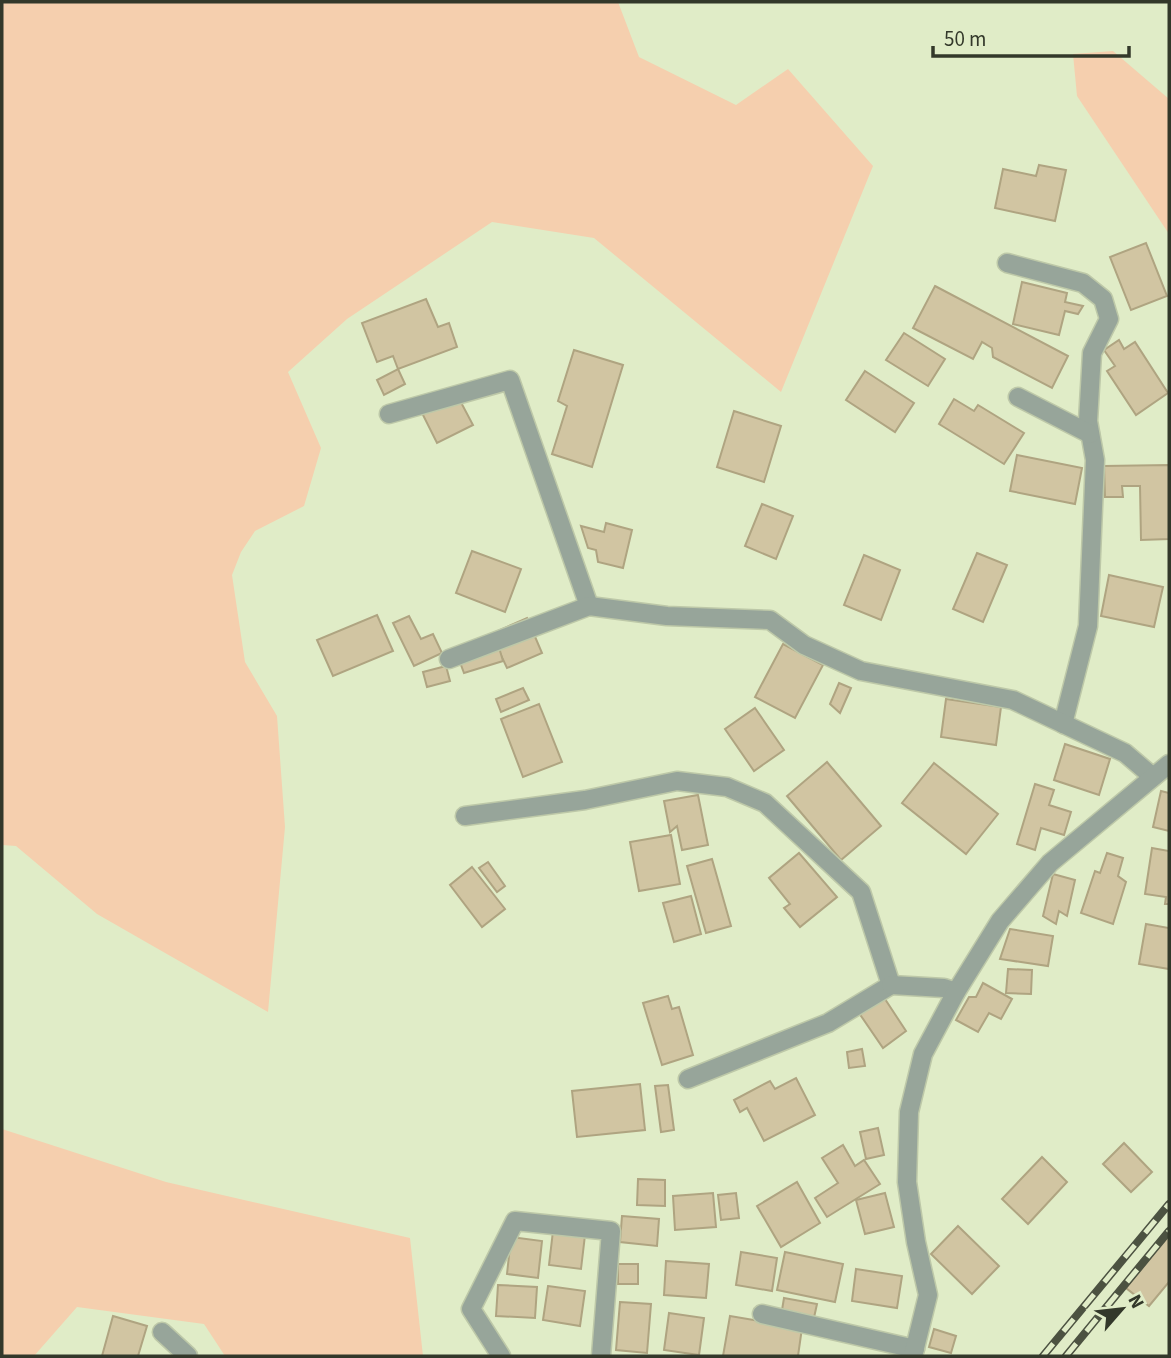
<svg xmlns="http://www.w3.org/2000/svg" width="1171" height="1358" font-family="'Source Sans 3',sans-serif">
<rect width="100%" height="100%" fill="#e0ecc7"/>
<g fill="#f5cfae">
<polygon points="2,2 618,2 639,57 736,105 788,69 873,166 781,392 594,238 492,222 347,319 288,372 321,448 304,506 255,531 241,552 232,575 245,662 277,716 285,827 268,1012 97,914 16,846 2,845"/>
<polygon points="1113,51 1169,99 1169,234 1077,96 1073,54"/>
<polygon points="2,1129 166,1182 410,1238 423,1356 225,1356 204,1324 77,1307 34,1356 2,1356"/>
</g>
<g fill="#d1c5a2" stroke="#afa481" stroke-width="2">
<polygon points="1039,165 1066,170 1055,221 995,208 1003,169 1036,176"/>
<polygon points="1146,243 1167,296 1131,310 1110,257"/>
<polygon points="1022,282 1067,293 1065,302 1083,306 1078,314 1065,311 1059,335 1013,324"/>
<polygon points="935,286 1068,356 1052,388 993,357 992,348 982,342 973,359 913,328"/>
<polygon points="426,299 438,327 449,323 457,347 398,369 393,356 377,362 362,323"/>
<polygon points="904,333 945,359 928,386 886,360"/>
<polygon points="1119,340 1124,349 1135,342 1168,393 1136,415 1107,371 1115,366 1104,350"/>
<polygon points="574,350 623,365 592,467 552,454 567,406 558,401"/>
<polygon points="398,369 405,384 384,395 377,380"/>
<polygon points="865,371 914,403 895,432 846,400"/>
<polygon points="456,393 473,425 437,443 421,411"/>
<polygon points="954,399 974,411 978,405 1024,433 1004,464 939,424"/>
<polygon points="734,411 781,426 764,482 717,467"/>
<polygon points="1017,455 1082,468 1075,504 1010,491"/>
<polygon points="1169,465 1169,539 1141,540 1140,486 1122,486 1123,497 1105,497 1104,466"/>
<polygon points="762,504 793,516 776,559 745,546"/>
<polygon points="606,523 632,530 623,568 598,562 596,550 588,548 581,526 604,532"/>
<polygon points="472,551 521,569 505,612 456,593"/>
<polygon points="977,553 1007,565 983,622 953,609"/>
<polygon points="864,555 900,570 881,620 844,605"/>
<polygon points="1109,575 1163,587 1154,627 1101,616"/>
<polygon points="377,615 393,651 333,676 317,640"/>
<polygon points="409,616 421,639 433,634 442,653 414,666 393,623"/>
<polygon points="527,618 542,653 507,668 491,634"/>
<polygon points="498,644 503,661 464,673 458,657"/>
<polygon points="783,644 823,665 795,718 755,697"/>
<polygon points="446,666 450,681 427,687 423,672"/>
<polygon points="839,683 851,688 840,713 830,704"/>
<polygon points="523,688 529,700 501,712 496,699"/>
<polygon points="946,699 1001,707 996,745 941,737"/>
<polygon points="539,704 562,762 523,777 501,719"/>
<polygon points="755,708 784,750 754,771 725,729"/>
<polygon points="1065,744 1110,759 1099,795 1054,780"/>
<polygon points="827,762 881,826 841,860 787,796"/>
<polygon points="934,763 998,814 966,854 902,803"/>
<polygon points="1035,784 1054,790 1049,805 1071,812 1064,835 1041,828 1035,850 1017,844"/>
<polygon points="1161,791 1169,793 1169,831 1153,827"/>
<polygon points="698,795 708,845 682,850 677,826 670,832 664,801"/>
<polygon points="671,835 680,884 639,891 630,842"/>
<polygon points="1152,848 1169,851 1169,904 1165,904 1166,897 1145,894"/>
<polygon points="799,853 837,897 800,927 784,908 790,904 769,878"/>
<polygon points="1107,853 1123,858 1118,876 1126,882 1113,924 1081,913 1095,871 1100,873"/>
<polygon points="712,859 731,926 706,933 687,866"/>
<polygon points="488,862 505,886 497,892 479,868"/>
<polygon points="472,867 505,909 482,927 450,885"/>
<polygon points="1053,874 1075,880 1067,916 1059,911 1056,924 1043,916"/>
<polygon points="691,896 701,934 674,942 663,903"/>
<polygon points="1146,924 1169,928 1169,969 1139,964"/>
<polygon points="1010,929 1053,936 1048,966 1000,959"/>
<polygon points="1008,969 1032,970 1031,994 1006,993"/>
<polygon points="983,983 1012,999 1001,1019 989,1013 978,1032 956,1020 969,997 976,997"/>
<polygon points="668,996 672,1009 679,1007 693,1055 662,1065 643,1003"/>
<polygon points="883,996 906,1031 883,1048 859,1013"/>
<polygon points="862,1049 865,1066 849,1068 847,1052"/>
<polygon points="796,1078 815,1115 764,1141 747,1108 740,1112 734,1100 770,1081 775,1089"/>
<polygon points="640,1084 645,1130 577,1137 572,1091"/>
<polygon points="668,1085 674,1130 661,1132 655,1086"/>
<polygon points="878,1128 884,1155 866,1159 860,1132"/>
<polygon points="1124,1143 1152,1172 1131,1192 1103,1164"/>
<polygon points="843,1145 855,1166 864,1160 880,1184 827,1217 815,1198 838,1183 822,1158"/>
<polygon points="1042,1157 1067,1182 1028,1224 1002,1199"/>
<polygon points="638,1179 665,1180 665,1206 637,1205"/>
<polygon points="797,1182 820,1223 781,1247 757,1206"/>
<polygon points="713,1193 716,1227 675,1230 673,1196"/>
<polygon points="736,1193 739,1218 721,1220 718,1195"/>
<polygon points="885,1193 894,1227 865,1234 856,1200"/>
<polygon points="622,1216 659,1219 657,1246 620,1242"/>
<polygon points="958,1226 999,1266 972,1294 931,1254"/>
<polygon points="553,1231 585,1235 581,1269 549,1265"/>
<polygon points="1169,1234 1169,1282 1149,1306 1126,1288"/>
<polygon points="511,1237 542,1241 538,1278 507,1274"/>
<polygon points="741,1252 777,1258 772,1291 736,1285"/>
<polygon points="785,1252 843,1264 835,1302 777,1290"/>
<polygon points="666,1261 709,1264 706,1298 664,1295"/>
<rect x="618" y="1264" width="20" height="20"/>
<polygon points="856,1269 902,1276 897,1308 852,1301"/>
<polygon points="498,1285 537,1287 535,1318 496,1316"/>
<polygon points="548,1286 585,1291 580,1326 543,1320"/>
<polygon points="784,1298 817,1304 813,1322 781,1316"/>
<polygon points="620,1302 651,1304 647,1353 616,1350"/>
<polygon points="669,1313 704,1318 699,1355 664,1350"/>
<polygon points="113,1316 147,1326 138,1356 102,1356"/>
<polygon points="730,1316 802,1328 798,1356 723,1356"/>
<polygon points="934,1329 956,1336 951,1353 929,1347"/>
</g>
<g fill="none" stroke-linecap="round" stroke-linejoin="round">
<g stroke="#bdc8a8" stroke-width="21">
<g id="minor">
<polyline points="1007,263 1083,283 1103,299 1109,319 1092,353 1088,421 1095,460 1088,626 1063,724"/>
<polyline points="1018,397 1090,434"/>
<polyline points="389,414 510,380 589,606"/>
<polyline points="449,659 589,606 667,616 770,620 804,645 861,671 1013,700 1125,753 1153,777"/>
<polyline points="465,816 585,800 677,781 727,787 765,803 861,892 891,985 828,1023 688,1079"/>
<polyline points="891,985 944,988 956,992"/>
<polyline points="762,1314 915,1349"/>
<polyline points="162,1332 188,1356"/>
<polyline points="501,1356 471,1309 515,1221 611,1231 601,1356"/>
<polyline points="913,1356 928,1295 916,1242 907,1182 909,1112 923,1054 956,992 1000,921 1050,863 1169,764"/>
</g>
</g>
<use href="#minor" stroke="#97a59a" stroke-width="18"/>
<g stroke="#4c5241" stroke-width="8">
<g id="rail">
<polyline points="1043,1356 1169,1204"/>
<polyline points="1066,1356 1169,1231"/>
</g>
</g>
<use href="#rail" stroke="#e0ecc7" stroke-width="5" stroke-dasharray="16" stroke-linecap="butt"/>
</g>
<rect width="1171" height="1358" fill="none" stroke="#33382a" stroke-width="7"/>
<g transform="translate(1122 1309) rotate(62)" stroke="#e0ecc7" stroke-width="5" paint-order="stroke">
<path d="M0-5L12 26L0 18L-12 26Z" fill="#33382a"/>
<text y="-10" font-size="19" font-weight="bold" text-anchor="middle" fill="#33382a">N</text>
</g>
<path d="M933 46v10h196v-10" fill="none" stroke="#33382a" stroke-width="3.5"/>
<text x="944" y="46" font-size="21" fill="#33382a" stroke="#e0ecc7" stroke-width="5" paint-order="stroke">50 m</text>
</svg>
